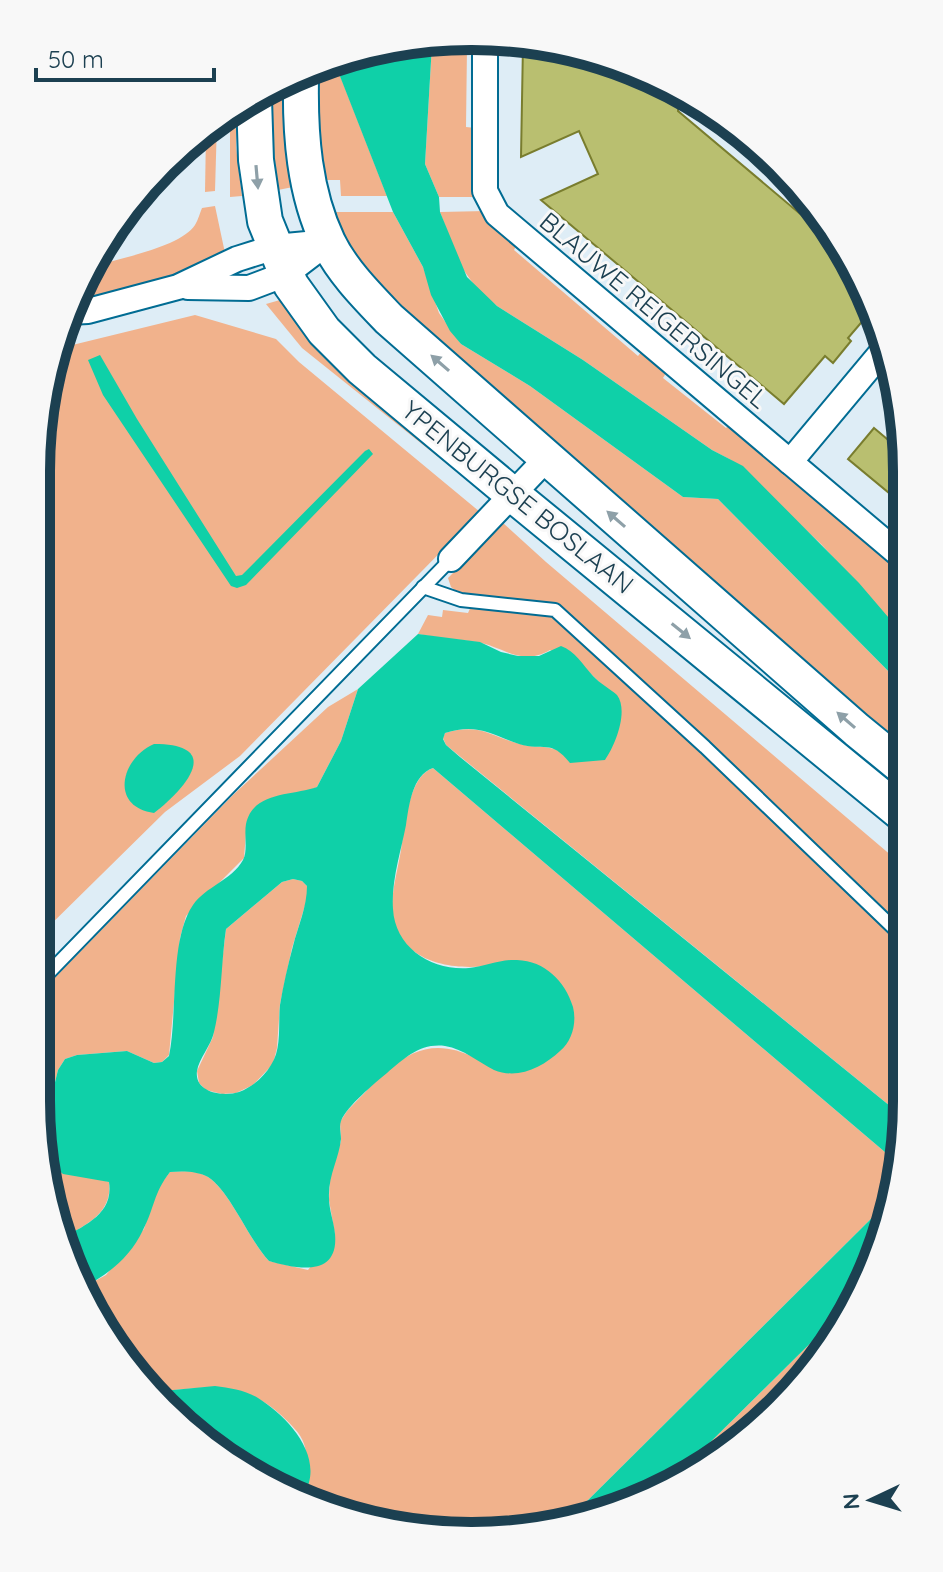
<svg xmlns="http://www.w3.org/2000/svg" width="943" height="1572" font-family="Quicksand,sans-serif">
<rect width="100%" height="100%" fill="#deedf6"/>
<g fill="#f1b28c">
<polygon points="432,44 476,44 467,47 466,127 476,128 476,197 439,197 425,164"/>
<polygon points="336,65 387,196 341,196 340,180 314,180 308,77"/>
<polygon points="284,87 287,163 293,187 278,190 273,142 273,91"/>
<polygon points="237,106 236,147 242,196 230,197 230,109"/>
<polygon points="217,122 215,191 205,192 206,133"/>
<path d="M 215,206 L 225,253 L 191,270 L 78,300 L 78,294 L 91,267 C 117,259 181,247 195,225 C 198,220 200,213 202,208 Z"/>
<polygon points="486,211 518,242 514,250 638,356 645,347 669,368 663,378 726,428 732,422 906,569 906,638 821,544 731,460 712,450 583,360 497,306 477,289 460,265 440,212"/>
<polygon points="326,212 393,212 423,267 439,313 461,344 530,386 683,497 718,499 906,689 906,762 399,322"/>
<polygon points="280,300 296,308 482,480 487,496 302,348 266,304"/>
<polygon points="195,315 276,339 299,362 480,512 240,756 165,812 36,939 37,443 56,349"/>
<path d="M 503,523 L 546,562 L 906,868 L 906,1119 L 446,745 L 443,738 L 445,733 C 482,722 492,738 524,745 C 538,748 549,745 561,752 L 616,695 L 604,687 L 589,672 L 550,650 C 521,667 503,646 476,642 C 456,639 437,638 418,634 L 428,615 L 442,617 L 443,610 L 468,613 L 472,604 L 451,587 L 448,578 Z"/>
<polygon points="358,689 341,741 317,787 247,821 244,858 186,916 180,938 169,1055 162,1062 154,1063 127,1051 77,1055 65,1059 58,1070 42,1135 36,1100 36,997 233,795 328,707"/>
<path d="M 433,768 L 899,1164 L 893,1197 L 568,1520 L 472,1536 L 332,1513 L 302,1497 L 305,1494 C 305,1479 309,1457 304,1444 C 301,1433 289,1423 281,1415 C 240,1378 202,1388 152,1392 L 126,1365 L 84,1287 L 106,1275 L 144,1229 L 156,1190 L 170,1172 C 182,1171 197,1170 208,1177 C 230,1191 249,1240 269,1261 L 308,1270 L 335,1235 L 329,1200 L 330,1175 L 341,1141 L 340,1122 L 347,1111 C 387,1071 417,1027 477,1059 L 485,966 C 442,971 391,956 392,904 C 393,886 398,868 401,850 C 405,827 408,776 433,768 Z"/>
<polygon points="293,879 302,881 307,886 307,899 292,948 280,1004 277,1048 273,1064 253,1085 236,1093 222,1094 206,1090 199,1083 197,1071 213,1037 226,929 282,882"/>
<path d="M 46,1159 L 49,1164 L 109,1182 C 113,1215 83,1226 59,1240 Z"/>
<polygon points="854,1300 833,1343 736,1446 670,1482"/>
</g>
<g fill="#0fd0a8" fill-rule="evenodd">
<polygon points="387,44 432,44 425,164 439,197 440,212 467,277 497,306 583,360 712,450 743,466 859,583 906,638 906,689 718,499 683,497 530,386 461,344 450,331 431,295 423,267 393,212 336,66"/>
<polygon points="100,355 137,419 236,576 242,575 365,451 369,449 373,454 246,585 237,588 231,586 103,395 88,360"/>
<path d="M 418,634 L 480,642 L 501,652 L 518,656 L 539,656 L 561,646 C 575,651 583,665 593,676 C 599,683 612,690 617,695 C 629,711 615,746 605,760 L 570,763 C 550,738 544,752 519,744 C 490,734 477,723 445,733 L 443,739 L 446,745 L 460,757 L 906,1119 L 899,1164 L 433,768 C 412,775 409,806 406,825 C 401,851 391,882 393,909 C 395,948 432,971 469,968 C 486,966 501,959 517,960 C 545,961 565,981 573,1007 C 577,1023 572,1041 560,1051 C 543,1067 518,1080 494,1070 C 478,1062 464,1049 445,1046 C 420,1043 405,1058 387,1073 C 375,1083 347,1106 341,1121 C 339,1126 341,1133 341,1139 C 339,1159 328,1175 329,1198 C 329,1210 334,1222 335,1234 C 339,1278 297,1269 269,1261 C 249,1240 230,1191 208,1177 C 197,1171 183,1171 170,1172 C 153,1194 155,1207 143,1230 C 131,1256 109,1274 84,1287 L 59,1240 C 83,1226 114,1215 109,1182 L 63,1174 L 46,1159 L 42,1135 L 58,1070 L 65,1059 L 77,1055 L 127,1051 L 154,1063 L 162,1062 L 169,1056 C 178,1013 169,940 193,905 C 205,887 232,880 243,860 C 248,851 244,835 246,824 C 253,791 292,796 317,787 L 341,741 L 358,689 ZM 293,879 L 302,881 L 307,886 C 307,907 298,926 293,946 C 288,965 283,986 280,1005 C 278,1024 282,1049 271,1065 C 264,1077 252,1087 239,1092 C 224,1097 194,1093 197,1071 C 199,1058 211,1046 214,1032 C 222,999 221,963 226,929 L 282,882 Z"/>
<path d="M 154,744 C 225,744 185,789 154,813 C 109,807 121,758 154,744 Z"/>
<polygon points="893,1197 884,1241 854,1300 670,1482 612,1513 568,1520"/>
<path d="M 215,1386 C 230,1388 245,1390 258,1398 C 289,1417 328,1460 302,1497 L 207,1446 L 152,1392 Z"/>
</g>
<g fill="#b9bf70" stroke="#797d2e" stroke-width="2">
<polygon points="523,44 557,44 679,95 678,111 849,255 872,310 848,338 851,341 833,363 825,356 784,404 541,200 598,174 579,131 521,157"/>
<polygon points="874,428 906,455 906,507 848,459"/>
</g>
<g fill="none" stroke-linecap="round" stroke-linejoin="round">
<g stroke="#016c93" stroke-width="16">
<g id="lane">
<polyline points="423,587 461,600 555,610 705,747 906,940"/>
<polyline points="36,986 451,559"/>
</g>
</g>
<g stroke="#016c93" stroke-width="28">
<g id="street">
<polyline points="485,44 485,191 497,214 906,560"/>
<polyline points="188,287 249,288 286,274 328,242"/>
<polyline points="69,312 88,311 178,287 237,259 275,247 328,242"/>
<polyline points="790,462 887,346"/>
<polyline points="451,559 547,458"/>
</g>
</g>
<g stroke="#016c93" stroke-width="38">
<g id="secondary">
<path d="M 301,80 C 300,134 304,192 328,242 C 342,271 367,296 389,319 L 857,730 L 906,770"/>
<polyline points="254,99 256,160 265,221 291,285 324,331 362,369 512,494 906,817"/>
</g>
</g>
<use href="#lane" stroke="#fff" stroke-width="12"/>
<use href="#street" stroke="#fff" stroke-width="24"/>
<use href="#secondary" stroke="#fff" stroke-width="34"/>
</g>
<defs><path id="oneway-solid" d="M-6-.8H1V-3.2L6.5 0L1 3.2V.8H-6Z" transform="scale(2)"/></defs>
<g fill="#8ea0a8">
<use href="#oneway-solid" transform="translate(257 177) rotate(85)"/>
<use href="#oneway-solid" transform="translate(440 363) rotate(-139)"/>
<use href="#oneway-solid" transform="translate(616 519) rotate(-139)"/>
<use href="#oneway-solid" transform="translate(681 631) rotate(39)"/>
<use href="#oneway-solid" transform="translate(846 720) rotate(-139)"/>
</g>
<g text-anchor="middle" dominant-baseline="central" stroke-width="6" stroke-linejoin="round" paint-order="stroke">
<g font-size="26" fill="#1c4051" stroke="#f8f8f8">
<text transform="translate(654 310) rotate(40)">BLAUWE REIGERSINGEL</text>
<text transform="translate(518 497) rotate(39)">YPENBURGSE BOSLAAN</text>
</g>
</g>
<path d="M0 0H943V1572H0ZM471 50H472A421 421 0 0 1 893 471V1101A421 421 0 0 1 472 1522H471A421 421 0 0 1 50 1101V471A421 421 0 0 1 471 50Z" fill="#f8f8f8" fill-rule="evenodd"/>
<path fill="none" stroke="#1c4051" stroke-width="10" d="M471 50H472A421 421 0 0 1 893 471V1101A421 421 0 0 1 472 1522H471A421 421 0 0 1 50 1101V471A421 421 0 0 1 471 50Z"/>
<g transform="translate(871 1500) rotate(266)" stroke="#f8f8f8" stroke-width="6" paint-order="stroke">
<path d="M0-6L14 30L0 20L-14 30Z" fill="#1c4051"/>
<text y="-12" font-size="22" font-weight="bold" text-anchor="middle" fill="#1c4051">N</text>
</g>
<path d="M36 68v12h178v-12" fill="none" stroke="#1c4051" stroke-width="4"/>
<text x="48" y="68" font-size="24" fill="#1c4051" stroke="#f8f8f8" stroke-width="6" paint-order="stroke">50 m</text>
</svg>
